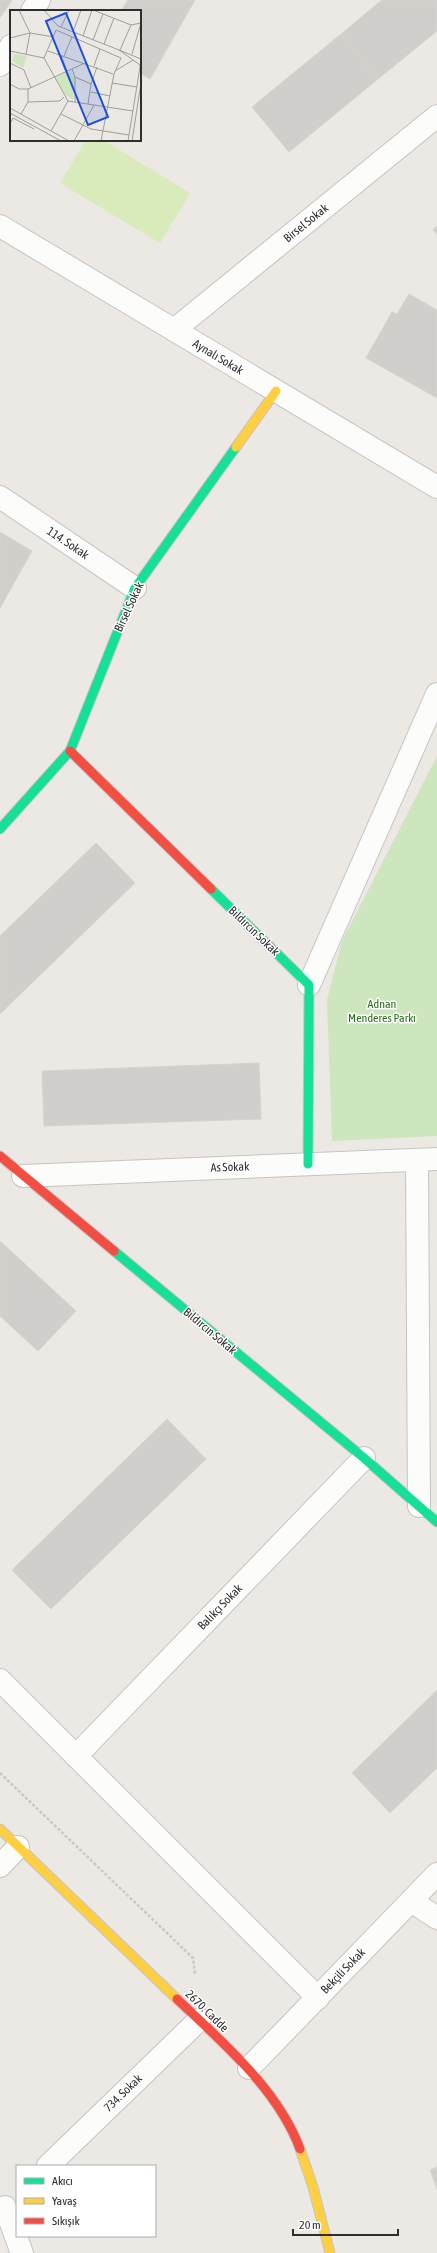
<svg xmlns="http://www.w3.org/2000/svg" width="437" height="2253" font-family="'Asap Condensed',sans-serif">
<rect width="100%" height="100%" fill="#ece8e4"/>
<polygon fill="#cee6be" points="437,756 437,1136 332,1141 327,1000 342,941"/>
<polygon fill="#d9eabb" points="86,140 103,140 190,193 160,243 60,183"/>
<g fill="#d1cecb" stroke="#d7d4d0">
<polygon points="0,0 12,0 0,18"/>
<polygon points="128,0 195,0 150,79 140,73 140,11 121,11"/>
<polygon points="382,0 437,0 437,31 378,79 341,34"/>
<polygon points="341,34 378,79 289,152 252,107"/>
<polygon points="437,226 437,234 433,230"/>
<polygon points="409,294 437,310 437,398 366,358 392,312 397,314"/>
<polygon points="0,532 32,551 0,608"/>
<polygon points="96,843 135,883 0,1014 0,936"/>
<polygon points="259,1063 261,1119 44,1126 42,1071"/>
<polygon points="0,1241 76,1311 38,1351 0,1316"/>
<polygon points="167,1419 206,1459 51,1609 12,1570"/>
<polygon points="437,1690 437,1768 390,1813 352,1773"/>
<polygon points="437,2167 437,2189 430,2170"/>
</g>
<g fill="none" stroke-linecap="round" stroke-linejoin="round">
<g stroke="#c5c4c5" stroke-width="24">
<g id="street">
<polyline points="32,11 39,0"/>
<polyline points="0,65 11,46"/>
<polyline points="0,226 437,487"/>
<polyline points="174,330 437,116"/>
<polyline points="0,497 135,588"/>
<polyline points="309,985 437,694"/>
<polyline points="417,1160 419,1506"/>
<polyline points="23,1176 437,1159"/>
<polyline points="0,1680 318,1998"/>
<polyline points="76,1756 364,1458"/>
<polyline points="0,1866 18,1847"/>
<polyline points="411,1901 437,1918"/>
<polyline points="249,2068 437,1874"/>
<polyline points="48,2166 199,2020"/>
<polyline points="5,2207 22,2253"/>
</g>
</g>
<g stroke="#c5c4c5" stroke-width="11">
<g id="fast">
<polyline points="0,829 70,751 135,588 236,447"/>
<polyline points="211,889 309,985 308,1164"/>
<polyline points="114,1251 364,1458 437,1522"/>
</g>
</g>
<g stroke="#c5c4c5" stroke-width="11">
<g id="slow">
<polyline points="236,447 276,391"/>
<polyline points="0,1829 177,1999"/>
<polyline points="300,2149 313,2187 330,2253"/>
</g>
</g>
<g stroke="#c5c4c5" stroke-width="11">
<g id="jam">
<polyline points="70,751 211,889"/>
<polyline points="0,1156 114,1251"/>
<path d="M 177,1999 C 222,2042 278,2089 300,2149"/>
</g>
</g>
<polyline stroke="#c9c9c8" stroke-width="2.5" stroke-dasharray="3 2" stroke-linecap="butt" points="0,1773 193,1958 195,1974"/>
<use href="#street" stroke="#fcfcfb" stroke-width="22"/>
<use href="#fast" stroke="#16e098" stroke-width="9"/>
<use href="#slow" stroke="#ffcf43" stroke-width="9"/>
<use href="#jam" stroke="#f24e42" stroke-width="9"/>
</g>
<g text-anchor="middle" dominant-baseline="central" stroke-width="3" stroke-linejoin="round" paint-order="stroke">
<g font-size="12" fill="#2e2e2e" stroke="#fff">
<text transform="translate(306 223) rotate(-39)">Birsel Sokak</text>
<text transform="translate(218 357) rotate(31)">Aynalı Sokak</text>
<text transform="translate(68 543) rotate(34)">114. Sokak</text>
<text transform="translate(129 607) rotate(-65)">Birsel Sokak</text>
<text transform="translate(254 931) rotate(44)">Bıldırcın Sokak</text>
<text transform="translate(230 1167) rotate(-2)">As Sokak</text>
<text transform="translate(210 1331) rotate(40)">Bıldırcın Sokak</text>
<text transform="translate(220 1607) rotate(-46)">Balıkçı Sokak</text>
<text transform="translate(343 1971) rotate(-46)">Bekçili Sokak</text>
<text transform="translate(207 2011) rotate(44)">2670. Cadde</text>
<text transform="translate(123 2093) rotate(-44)">734. Sokak</text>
</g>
<g font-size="12" fill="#2c6e1b" stroke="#fff">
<text x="382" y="1004">Adnan<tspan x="382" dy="14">Menderes Parkı</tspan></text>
</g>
</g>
<g transform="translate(10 10)">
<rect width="131" height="131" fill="#ece8e4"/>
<path d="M 4,44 L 17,46 L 13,58 L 2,51 ZM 61,60 L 65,70 L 63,90 L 56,85 L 45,68 Z" fill="#cee6be"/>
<path fill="none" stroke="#a09e9b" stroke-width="1" d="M 9,0 L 20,23 L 16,44M 34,0 L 48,16 L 109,40M 83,0 L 121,15 L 131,13M 51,17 L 59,0M 46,20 L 111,48 L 104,64 L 91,131M 63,22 L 71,0M 73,26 L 82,0M 0,28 L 20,23 L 44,27M 83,30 L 93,4M 94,34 L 104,8M 110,40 L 121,15M 0,41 L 34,48 L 58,91 L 41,121M 38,41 L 103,64M 122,44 L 131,13M 51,45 L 57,61M 54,46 L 62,27M 34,48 L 46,20M 0,53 L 14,60 L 21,78M 130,55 L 109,40 L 131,49M 84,56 L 90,39M 62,59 L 65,67 L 81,74M 105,61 L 123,50M 102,73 L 127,77M 0,74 L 9,79 L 18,79 L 75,53M 81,82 L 100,86M 58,91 L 123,101M 18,92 L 50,91 L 54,87M 65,92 L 65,67M 78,94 L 81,74 L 87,57M 0,98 L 59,131M 0,103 L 51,131M 11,104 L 18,92 L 18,79M 51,104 L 81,119 L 119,125M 0,114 L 3,108 L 24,119M 64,131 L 84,95M 118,131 L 131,51M 122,131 L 131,73"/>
<path fill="#1d4ed8" fill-opacity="0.15" stroke="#1d4ed8" stroke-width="2" d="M 56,3 L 98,107 L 78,115 L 36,11 Z"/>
<rect width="131" height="131" fill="none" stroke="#2e2e2e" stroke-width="2"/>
</g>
<rect x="16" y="2165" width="140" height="72" fill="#ffffff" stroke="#ababab"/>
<rect x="24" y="2178" width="20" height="6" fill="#16e098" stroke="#ababab"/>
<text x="52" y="2185" font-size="12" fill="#2e2e2e">Akıcı</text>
<rect x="24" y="2198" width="20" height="6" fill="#ffcf43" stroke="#ababab"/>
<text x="52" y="2205" font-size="12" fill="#2e2e2e">Yavaş</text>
<rect x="24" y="2218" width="20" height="6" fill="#f24e42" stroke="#ababab"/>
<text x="52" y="2225" font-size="12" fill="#2e2e2e">Sıkışık</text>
<path d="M293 2229v6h105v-6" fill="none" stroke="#2e2e2e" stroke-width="2"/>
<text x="299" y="2229" font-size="12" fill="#2e2e2e" stroke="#ffffff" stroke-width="3" paint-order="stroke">20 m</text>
</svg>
